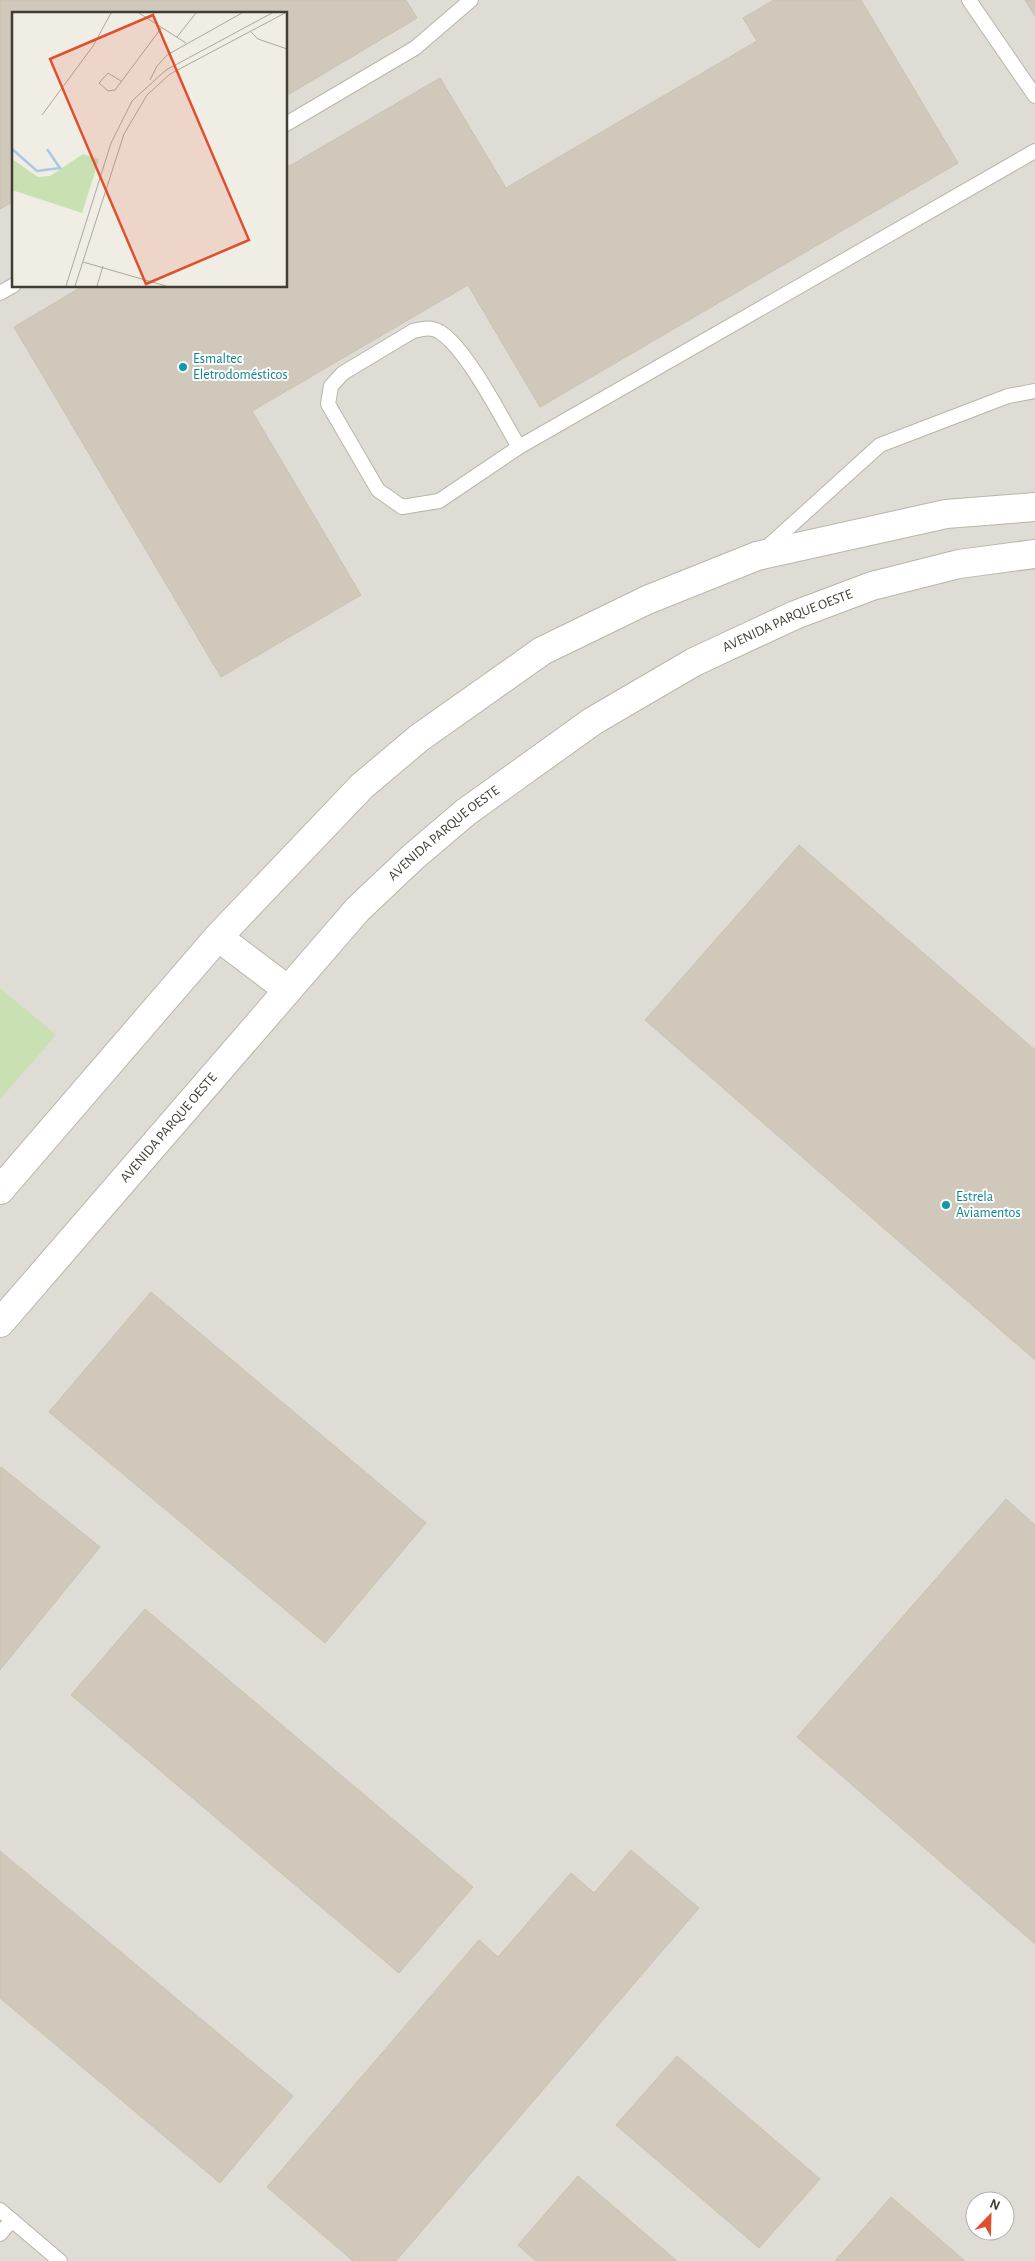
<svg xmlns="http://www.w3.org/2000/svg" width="1035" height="2261" font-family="'Alegreya Sans',sans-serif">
<rect width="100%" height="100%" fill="#f0ede5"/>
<path fill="#dfdcd6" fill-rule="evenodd" d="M 0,0 L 1035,0 L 1035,2261 L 0,2261 ZM 14,14 L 286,14 L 286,286 L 14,286 ZM 975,2201 L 1005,2201 L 1005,2231 L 975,2231 Z"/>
<polygon fill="#c8e0b2" points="0,988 56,1035 0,1099"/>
<g fill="#d0c9bb" stroke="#cac1b0">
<polygon points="0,0 406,0 417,18 286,96 286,14 14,14 14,201 0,209"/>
<polygon points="774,0 861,0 958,163 540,407 468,285 252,411 361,595 221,677 14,327 83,286 286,286 286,168 440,78 506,188 757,41 743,18"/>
<polygon points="1025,0 1035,0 1035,16"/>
<polygon points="799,845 1035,1050 1035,1360 645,1020"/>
<polygon points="151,1292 426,1523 325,1643 49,1412"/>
<polygon points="1,1467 100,1547 0,1670 0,1469"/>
<polygon points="1006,1499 1035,1525 1035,1944 797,1737"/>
<polygon points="145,1609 473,1887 399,1973 71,1695"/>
<polygon points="631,1850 699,1908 396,2261 353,2261 267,2187 479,1940 498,1957 571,1873 594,1893"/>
<polygon points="0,1851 293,2096 220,2183 0,1998"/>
<polygon points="677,2056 820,2179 759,2248 616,2125"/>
<polygon points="578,2176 677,2261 536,2261 518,2245"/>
<polygon points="891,2197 965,2261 835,2261"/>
</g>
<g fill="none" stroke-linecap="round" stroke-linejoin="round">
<g stroke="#bab5a8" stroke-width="16">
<g id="service">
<polyline points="969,0 1035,96"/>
<polyline points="286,124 415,48 471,0"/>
<polyline points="0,293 14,285"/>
<path d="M 519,447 C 501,417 467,349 440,332 C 431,326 422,329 413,331 L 343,373 L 331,386 L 328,404 L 378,490 L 402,507 L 439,501 L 519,447 L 1035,151"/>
<polyline points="765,549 880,445 1008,396 1035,391"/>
<polyline points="0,2210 60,2261"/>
<polyline points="0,2234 12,2220"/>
</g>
</g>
<g stroke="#bab5a8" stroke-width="30">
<g id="tertiary">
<polyline points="218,937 288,990"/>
<polyline points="0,1190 218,937 362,786 419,738 542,651 647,600 757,556 946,514 1035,507"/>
<path id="s1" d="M 0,1323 L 358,909 L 413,857 L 466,812 L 593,721 L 694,662 L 795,615 L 872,586 L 959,564 L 1035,554"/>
</g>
</g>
<use href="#service" stroke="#fff" stroke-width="14"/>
<use href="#tertiary" stroke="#fff" stroke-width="28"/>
</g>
<g fill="#0f9aa8" stroke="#fff" stroke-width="2">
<circle cx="183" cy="367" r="5"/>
<circle cx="946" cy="1205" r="5"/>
</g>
<g text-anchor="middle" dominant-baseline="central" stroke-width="4" stroke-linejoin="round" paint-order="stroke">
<g font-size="14" fill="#0d838f" stroke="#fff" text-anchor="start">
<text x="193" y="359">Esmaltec<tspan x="193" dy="16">Eletrodomésticos</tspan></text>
<text x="956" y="1197">Estrela<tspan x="956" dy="16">Aviamentos</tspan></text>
</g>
<g font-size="14" fill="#413d35" stroke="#fff">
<text stroke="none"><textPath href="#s1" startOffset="1068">AVENIDA PARQUE OESTE</textPath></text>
<text stroke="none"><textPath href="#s1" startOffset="662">AVENIDA PARQUE OESTE</textPath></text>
<text stroke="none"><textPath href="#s1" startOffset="258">AVENIDA PARQUE OESTE</textPath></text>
</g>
</g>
<g transform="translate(12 12)">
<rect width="275" height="275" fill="#f0ede5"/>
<path d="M 71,142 L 87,147 L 70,201 L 0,178 L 0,147 L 26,165 L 38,164 Z" fill="#c8e0b2"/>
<path fill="none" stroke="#a7c9e6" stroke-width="2.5" d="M 0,137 L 25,159 L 48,156 L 35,137"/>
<path fill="none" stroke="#aaa79f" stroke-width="1" d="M 127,1 L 174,31M 239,20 L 246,27 L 275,37M 165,25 L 184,1M 138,68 L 145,54 L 155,43 L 230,1M 109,69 L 96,61 L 87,71 L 96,79 L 103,78 L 150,15M 30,103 L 81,34 L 99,1M 71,250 L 154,274M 54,274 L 99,131 L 120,89 L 154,58 L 260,1M 63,274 L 112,122 L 135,83 L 158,62 L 273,1M 85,274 L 91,254"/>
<path fill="#df512c" fill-opacity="0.15" stroke="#df512c" stroke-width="2.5" d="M 141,3 L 237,228 L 134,272 L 38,47 Z"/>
<rect width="275" height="275" fill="none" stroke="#413d35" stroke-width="2.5"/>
</g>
<g transform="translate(990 2216) rotate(23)"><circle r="24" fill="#ffffff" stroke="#b3b1ae"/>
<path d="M0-4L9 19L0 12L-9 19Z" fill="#df512c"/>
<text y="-8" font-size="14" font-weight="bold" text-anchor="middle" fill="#413d35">N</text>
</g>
</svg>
